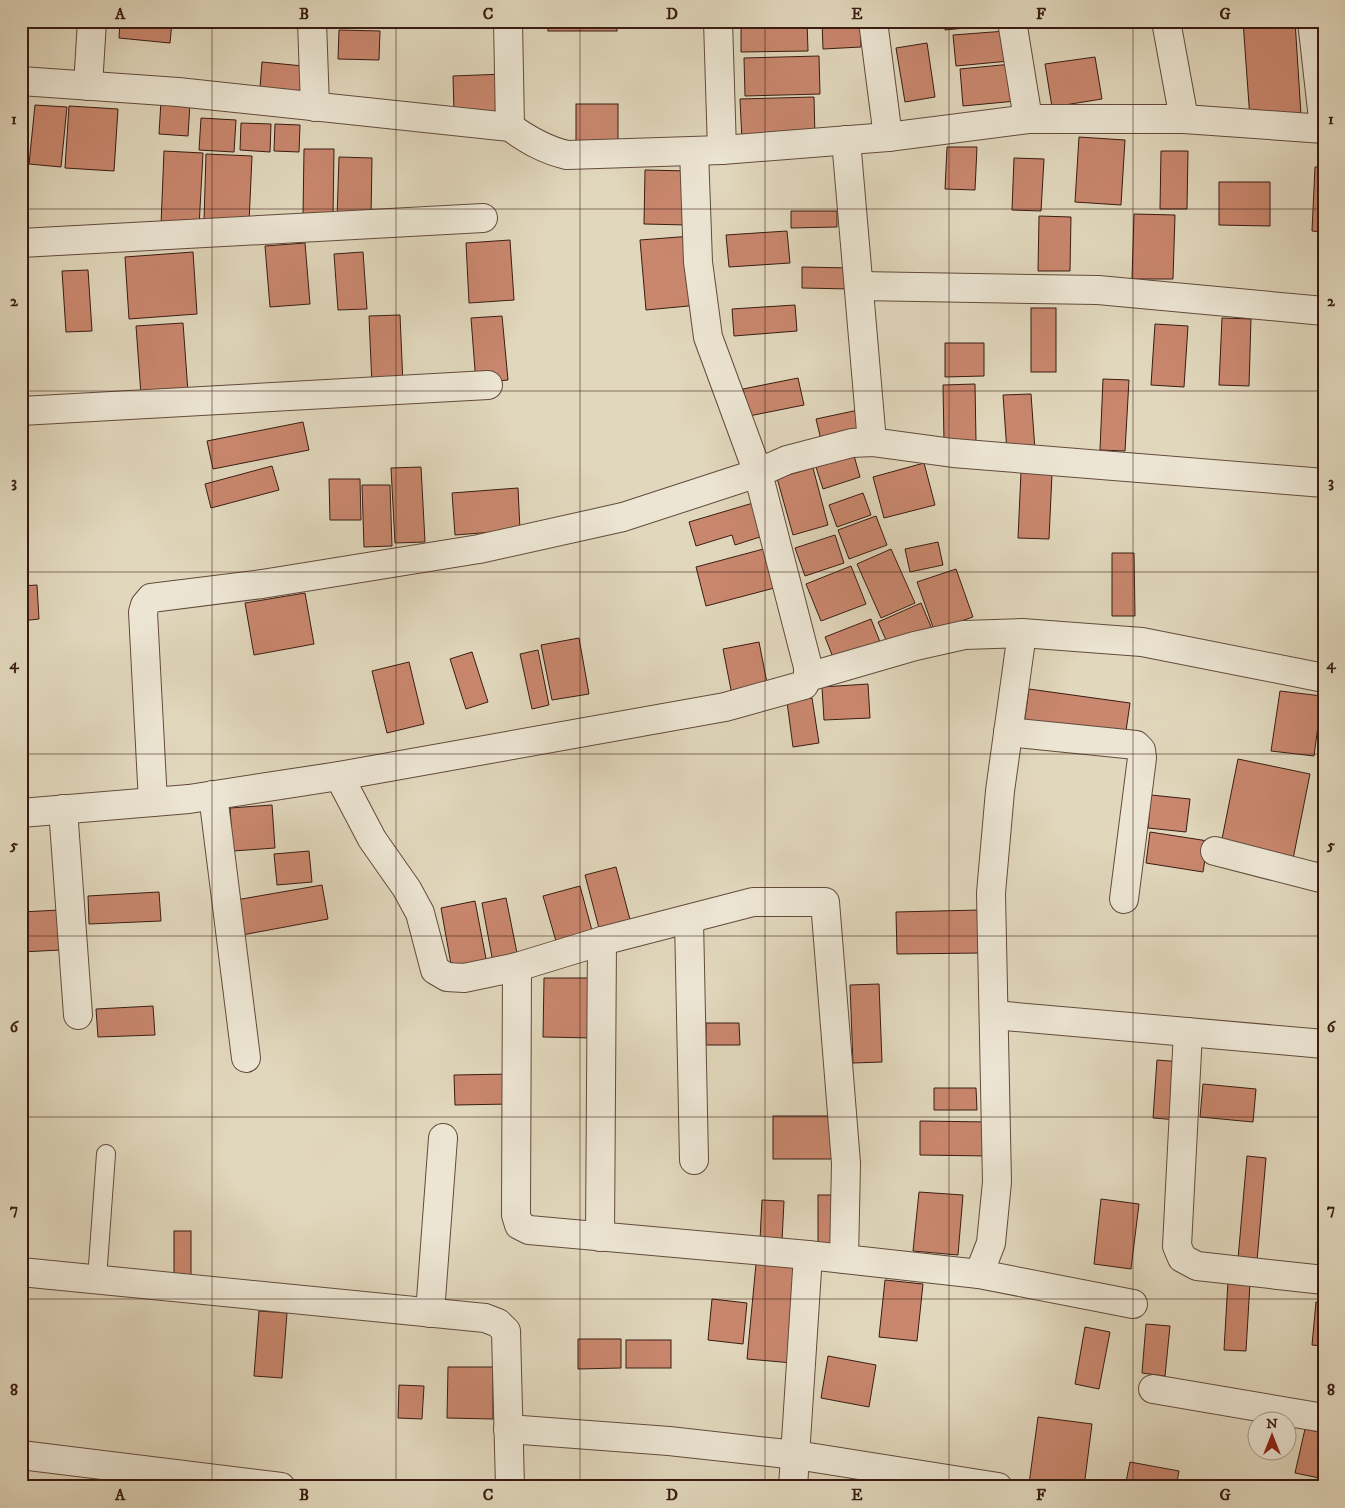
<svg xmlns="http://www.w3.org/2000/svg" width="1345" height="1508" font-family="'IM FELL DW Pica',serif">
<rect width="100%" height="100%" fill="#e1d7bc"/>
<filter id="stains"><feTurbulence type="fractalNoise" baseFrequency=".004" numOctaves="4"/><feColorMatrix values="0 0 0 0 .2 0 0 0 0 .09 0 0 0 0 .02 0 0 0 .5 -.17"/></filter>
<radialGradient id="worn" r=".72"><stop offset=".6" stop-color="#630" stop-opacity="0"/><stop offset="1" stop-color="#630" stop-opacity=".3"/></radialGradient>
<g fill="#c9876e" stroke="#391c12">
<polygon points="120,21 172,22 170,43 119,38"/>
<rect x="548" y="21" width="69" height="10"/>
<polygon points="741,21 807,21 808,51 741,52"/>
<polygon points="822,21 860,21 861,47 823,49"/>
<polygon points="944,21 996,21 996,25 945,30"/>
<polygon points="1094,21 1146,21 1094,23"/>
<polygon points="1243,21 1295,21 1301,115 1250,119"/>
<polygon points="339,30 380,31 379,60 338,59"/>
<polygon points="1006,31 1009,61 956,66 953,35"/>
<polygon points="927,43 935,97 905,102 896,48"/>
<polygon points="819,56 820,94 745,96 744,58"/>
<polygon points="1095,57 1102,99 1052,107 1045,64"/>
<polygon points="262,62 303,66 299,103 259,100"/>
<polygon points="1012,64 1016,101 963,106 960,69"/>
<polygon points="504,74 505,111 454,113 453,76"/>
<polygon points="814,97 815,139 742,141 740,99"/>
<polygon points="161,101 190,103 188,136 159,134"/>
<rect x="576" y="104" width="42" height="44"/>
<polygon points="35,105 67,107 61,167 29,164"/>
<polygon points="69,106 118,109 114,171 65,168"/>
<polygon points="201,118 236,120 234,152 199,150"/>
<polygon points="241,123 271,124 270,152 240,150"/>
<polygon points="275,124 300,125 299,152 274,151"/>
<polygon points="1079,137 1125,140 1121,205 1075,202"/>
<polygon points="947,147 977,147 975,190 945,189"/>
<polygon points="304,149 334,149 333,216 303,215"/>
<polygon points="164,151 203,153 199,227 161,225"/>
<polygon points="1161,151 1188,151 1187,209 1160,209"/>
<polygon points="206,154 252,156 249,223 204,221"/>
<polygon points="339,157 372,158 371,220 337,219"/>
<polygon points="1014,158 1044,159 1041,211 1012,210"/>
<polygon points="1315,167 1324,167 1324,232 1312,231"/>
<polygon points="645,170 689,171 688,225 644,224"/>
<polygon points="1219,182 1270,182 1270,226 1219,225"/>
<polygon points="791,211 837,211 837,227 791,228"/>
<polygon points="1134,214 1175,215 1173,279 1132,279"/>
<polygon points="1039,216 1071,217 1070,271 1038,271"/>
<polygon points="787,231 790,263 729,267 726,235"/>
<polygon points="692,236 699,305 646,310 640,240"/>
<polygon points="510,240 514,300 469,303 466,243"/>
<polygon points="305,243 310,304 270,307 265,246"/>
<polygon points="193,252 197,314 129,319 125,257"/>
<polygon points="363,252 367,309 338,310 334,254"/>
<polygon points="802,267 851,268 851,289 802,288"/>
<polygon points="88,270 92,331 66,332 62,271"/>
<polygon points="795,305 797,331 734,336 732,309"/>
<rect x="1031" y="308" width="25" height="64"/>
<polygon points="400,315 403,385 372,386 369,316"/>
<polygon points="502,316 508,380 476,383 471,318"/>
<polygon points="1222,318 1251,319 1249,386 1219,385"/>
<polygon points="183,323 188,392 141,395 136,326"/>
<polygon points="1155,324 1188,326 1184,387 1151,385"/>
<polygon points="945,343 984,343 984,376 945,377"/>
<polygon points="21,367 26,367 27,403 21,403"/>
<polygon points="798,378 804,405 749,416 743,389"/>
<polygon points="1103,379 1129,380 1125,451 1100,450"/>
<polygon points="975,384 976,441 944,442 943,385"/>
<polygon points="1031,394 1035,450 1007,452 1003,395"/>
<polygon points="863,409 868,435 822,444 816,419"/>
<polygon points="303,422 309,450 213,469 207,441"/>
<polygon points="853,452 860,477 823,489 815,464"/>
<polygon points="924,463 935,505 884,518 873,477"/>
<polygon points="272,466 279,490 211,508 205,484"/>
<polygon points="421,467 425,542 395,543 391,468"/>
<polygon points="813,468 828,525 793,535 777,478"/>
<polygon points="1021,472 1052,474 1049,539 1018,538"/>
<polygon points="329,479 360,479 361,520 330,520"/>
<polygon points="362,485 390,485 392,546 364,547"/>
<polygon points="518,488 520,530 455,535 452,493"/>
<polygon points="863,493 871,515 837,527 829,505"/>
<polygon points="753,503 763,536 735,545 732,535 696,546 689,522"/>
<polygon points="876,516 887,545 849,559 838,530"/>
<polygon points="835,535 844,563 805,576 795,548"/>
<polygon points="938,542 943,565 910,572 905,549"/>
<polygon points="771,547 782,586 706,606 696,567"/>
<polygon points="891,549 915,603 881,618 857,564"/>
<polygon points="1112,553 1134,553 1135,616 1112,616"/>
<polygon points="851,566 866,604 821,621 806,584"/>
<polygon points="956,569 973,617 934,630 917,582"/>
<polygon points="1319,570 1324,570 1324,600 1318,600"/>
<polygon points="37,585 39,619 21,621 21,586"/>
<polygon points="305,593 314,644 254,655 245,603"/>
<polygon points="921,603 932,629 890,649 878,622"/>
<polygon points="871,619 882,647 836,665 825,637"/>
<polygon points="579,638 589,694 552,700 541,645"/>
<polygon points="759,642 768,688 732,695 723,649"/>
<polygon points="538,650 549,705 532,709 520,654"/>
<polygon points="472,652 488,702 466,709 450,659"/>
<polygon points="409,662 424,724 387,733 372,671"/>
<polygon points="868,684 870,718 824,720 822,687"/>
<polygon points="1029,689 1130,703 1125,738 1024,724"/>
<polygon points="1280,691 1322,696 1314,756 1271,751"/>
<polygon points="812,698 819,743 793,747 787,702"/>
<polygon points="1238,759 1310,774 1293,859 1221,844"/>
<polygon points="1151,795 1190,799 1186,832 1148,828"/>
<polygon points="272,805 275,848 233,851 230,808"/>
<polygon points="1150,832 1208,841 1203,872 1146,863"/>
<polygon points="309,851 312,882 277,885 274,854"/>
<polygon points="616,867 632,927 601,936 585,875"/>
<polygon points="322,885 328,919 242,935 236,900"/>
<polygon points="580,886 594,938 558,948 543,896"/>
<polygon points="159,892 161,921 89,924 88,896"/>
<polygon points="506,898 519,963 494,968 482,903"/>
<polygon points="475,901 487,964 452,970 441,908"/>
<polygon points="60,910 61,950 21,952 21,912"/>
<polygon points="980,910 981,953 897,954 896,912"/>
<polygon points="544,978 595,978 594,1038 543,1037"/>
<polygon points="879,984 882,1062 853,1063 850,985"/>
<polygon points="153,1006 155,1035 98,1037 96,1009"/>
<polygon points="706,1023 739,1023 740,1045 706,1045"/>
<polygon points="1157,1060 1182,1062 1178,1120 1153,1118"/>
<polygon points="511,1074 511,1104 455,1105 454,1075"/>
<polygon points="1203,1084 1256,1089 1253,1122 1200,1117"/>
<polygon points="934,1088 976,1088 977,1110 934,1110"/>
<rect x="773" y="1116" width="67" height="43"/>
<polygon points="920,1121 988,1122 988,1156 920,1155"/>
<polygon points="1247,1156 1266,1158 1257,1261 1238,1259"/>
<polygon points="919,1192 963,1195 958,1255 913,1251"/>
<rect x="818" y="1195" width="23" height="54"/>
<polygon points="1101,1199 1139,1204 1131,1269 1094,1264"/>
<polygon points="762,1200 784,1201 782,1241 760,1240"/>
<rect x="174" y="1231" width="17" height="45"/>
<polygon points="756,1264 802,1268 793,1363 747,1359"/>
<polygon points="885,1280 923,1284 917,1341 879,1337"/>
<polygon points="1228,1281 1250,1283 1246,1351 1224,1350"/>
<polygon points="712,1299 747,1303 743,1344 708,1340"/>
<polygon points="1316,1302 1324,1303 1324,1346 1312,1345"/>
<polygon points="259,1311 287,1313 282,1378 254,1376"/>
<polygon points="1146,1324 1170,1326 1165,1376 1142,1373"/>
<polygon points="1085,1327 1110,1332 1099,1389 1075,1384"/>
<polygon points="578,1339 621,1339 621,1368 578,1369"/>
<rect x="626" y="1340" width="45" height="28"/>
<polygon points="828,1356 876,1365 869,1407 821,1398"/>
<polygon points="448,1367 493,1367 493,1419 447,1418"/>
<polygon points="399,1385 424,1386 422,1419 398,1418"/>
<polygon points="1038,1417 1092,1424 1084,1487 1047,1487 1029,1484"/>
<polygon points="1305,1429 1324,1433 1324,1479 1295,1473"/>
<polygon points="1130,1462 1179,1471 1176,1487 1125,1487"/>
</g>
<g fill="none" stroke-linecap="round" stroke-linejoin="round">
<g stroke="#634b3c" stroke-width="20">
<polyline id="service" points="97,1279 106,1154"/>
</g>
<g stroke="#634b3c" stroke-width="30">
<g id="minor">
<polyline points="312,21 315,107"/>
<polyline points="508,21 510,127"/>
<polyline points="718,21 722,150"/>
<polyline points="873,21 888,137"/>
<polyline points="1012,21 1028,119"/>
<polyline points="1166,21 1184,119"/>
<polyline points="1312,21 1324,128"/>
<path d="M 21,81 L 178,92 L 510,127 C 528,140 545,150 567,155 L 722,150 L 888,137 L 1028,119 L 1184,119 L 1324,129"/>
<polyline points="88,86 92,21"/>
<polyline points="846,140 872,442"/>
<polyline points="21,243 483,218"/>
<polyline points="859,286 1098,290 1324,311"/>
<polyline points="21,411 488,385"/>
<polyline points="808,677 915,646 964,635 1022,633 1142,642 1324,678"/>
<polyline points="1008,732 1136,745 1141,750 1142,758 1124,899"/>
<polyline points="339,776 372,839 407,889 420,913 435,970 447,977 464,978 517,967 602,941 753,902 825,902 846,1163 844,1259"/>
<polyline points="213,795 246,1058"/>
<polyline points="153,802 143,612 145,605 151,598 262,584 479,549 623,517 758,473 787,460 852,443 872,442 953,453 1324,483"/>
<polyline points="63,809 78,1015"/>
<polyline points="21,813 189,799 339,776 725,707 804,685 808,677 808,667 758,473 708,337 698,262 694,151"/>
<polyline points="1215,851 1324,879"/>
<polyline points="689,919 694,1160"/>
<polyline points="517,967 516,1215 519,1225 529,1230 808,1255 979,1274 1133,1304"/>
<polyline points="994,1015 1324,1044"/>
<polyline points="1188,1032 1177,1246 1182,1258 1197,1266 1324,1280"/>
<polyline points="600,1237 602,941"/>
<polyline points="21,1272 485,1318 498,1323 506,1331 510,1487"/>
<polyline points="979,1274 991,1243 997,1182 991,893 1000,791 1022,633"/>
<polyline points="430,1313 443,1138"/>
<polyline points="1153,1389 1324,1418"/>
<polyline points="508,1429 669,1441 796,1455 998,1487"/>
<polyline points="21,1455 281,1487"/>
<polyline points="793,1487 808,1255"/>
</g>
</g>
<use href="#service" stroke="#ece5d3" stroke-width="18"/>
<use href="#minor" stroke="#ece5d3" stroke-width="28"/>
</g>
<path fill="none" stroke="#391c12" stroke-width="1" stroke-opacity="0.55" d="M 212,21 L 212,1487M 396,21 L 396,1487M 580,21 L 580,1487M 765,21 L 765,1487M 949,21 L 949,1487M 1133,21 L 1133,1487M 21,209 L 1324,209M 21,391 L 1324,391M 21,572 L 1324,572M 21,754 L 1324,754M 21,936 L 1324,936M 21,1117 L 1324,1117M 21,1299 L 1324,1299"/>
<rect width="1345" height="1508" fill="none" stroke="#e1d7bc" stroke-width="55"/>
<g transform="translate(1272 1436)"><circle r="24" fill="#ece5d3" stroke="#a49586"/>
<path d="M0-4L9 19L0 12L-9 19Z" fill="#8f2418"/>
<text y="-8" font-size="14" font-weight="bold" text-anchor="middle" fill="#391c12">N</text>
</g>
<rect x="28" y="28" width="1290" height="1452" fill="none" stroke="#391c12" stroke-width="2"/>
<g font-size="16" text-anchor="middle" font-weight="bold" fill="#391c12">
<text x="120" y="19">A</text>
<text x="304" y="19">B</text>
<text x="488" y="19">C</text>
<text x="672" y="19">D</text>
<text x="857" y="19">E</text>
<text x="1041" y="19">F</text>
<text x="1225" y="19">G</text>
<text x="14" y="124">1</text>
<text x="1331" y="124">1</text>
<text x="14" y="306">2</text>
<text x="1331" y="306">2</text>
<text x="14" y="487">3</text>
<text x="1331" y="487">3</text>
<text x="14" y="669">4</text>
<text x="1331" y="669">4</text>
<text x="14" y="850">5</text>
<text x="1331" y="850">5</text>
<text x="14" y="1032">6</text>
<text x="1331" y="1032">6</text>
<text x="14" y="1214">7</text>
<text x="1331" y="1214">7</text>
<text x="14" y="1395">8</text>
<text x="1331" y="1395">8</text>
<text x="120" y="1500">A</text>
<text x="304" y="1500">B</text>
<text x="488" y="1500">C</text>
<text x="672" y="1500">D</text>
<text x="857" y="1500">E</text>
<text x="1041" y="1500">F</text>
<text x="1225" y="1500">G</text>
</g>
<rect width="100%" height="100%" filter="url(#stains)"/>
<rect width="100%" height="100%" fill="url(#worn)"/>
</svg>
